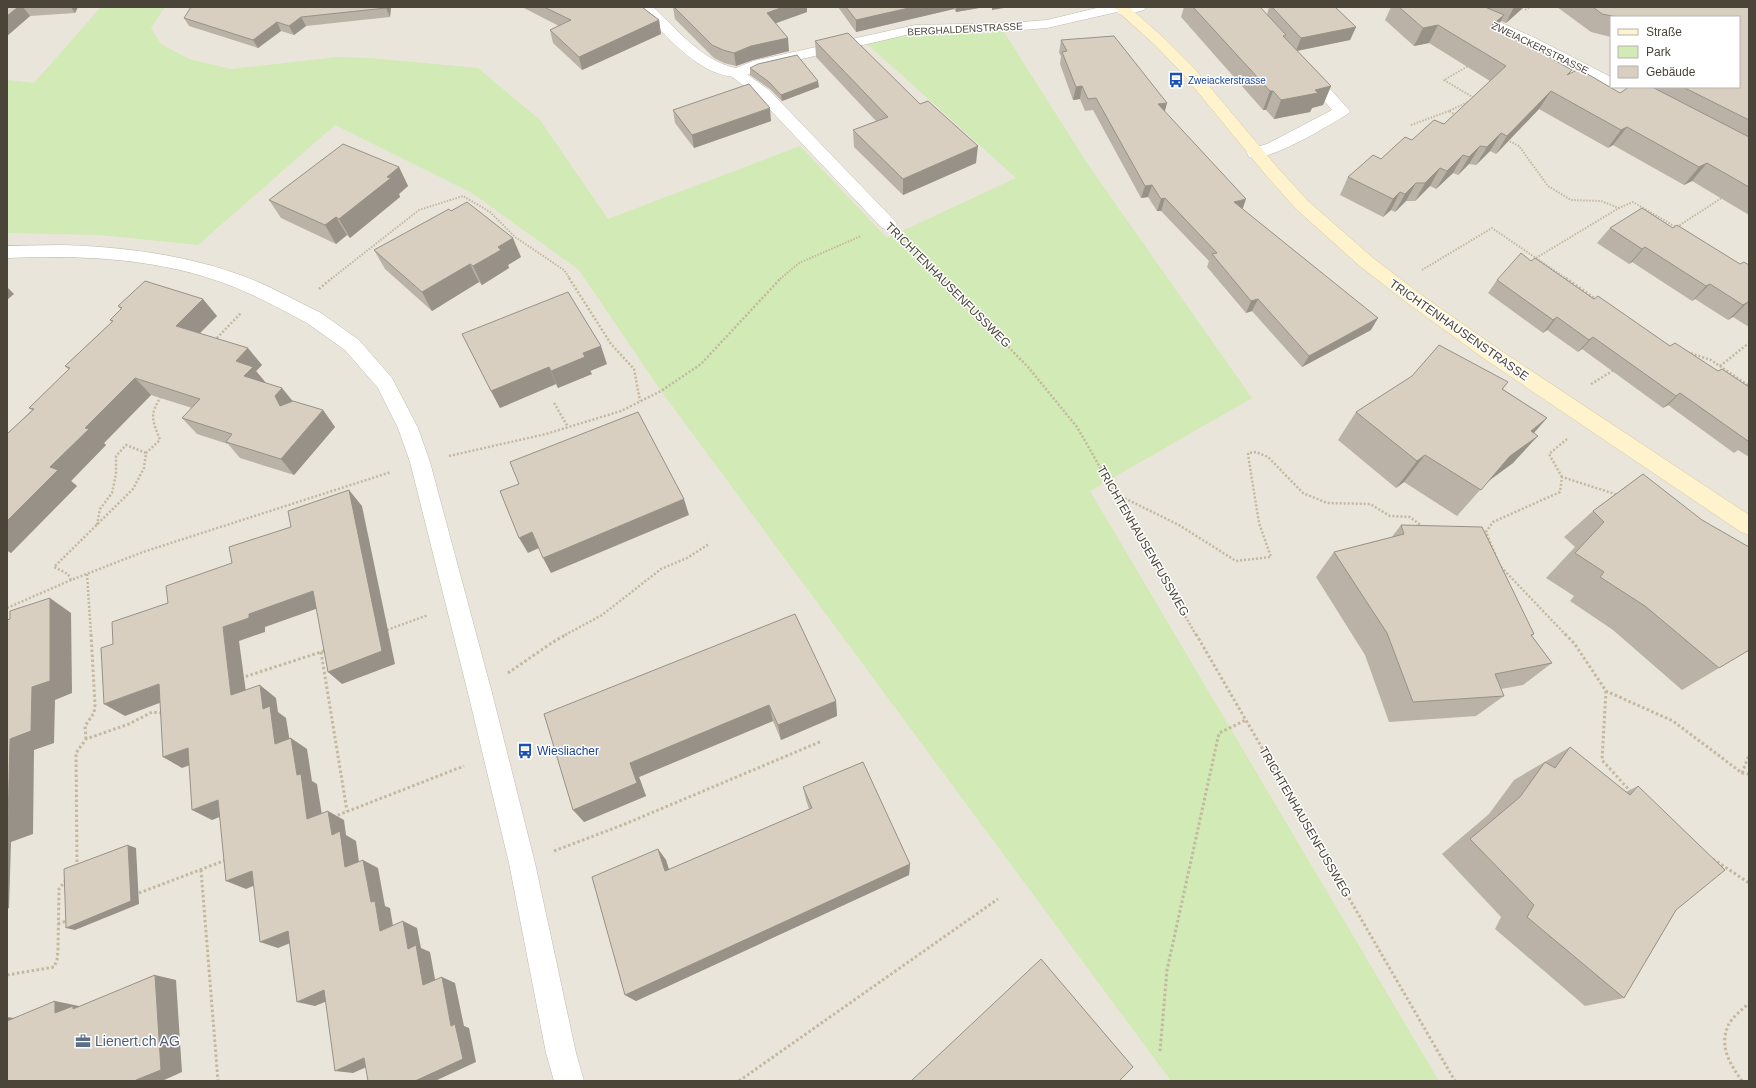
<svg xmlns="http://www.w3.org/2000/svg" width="1756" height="1088" font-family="Arial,sans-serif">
<rect width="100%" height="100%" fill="#f6f3ec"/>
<path fill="#eae5da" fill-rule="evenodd" d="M 7,7 L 1749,7 L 1749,1081 L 7,1081 ZM 1611,17 L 1739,17 L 1739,87 L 1611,87 Z"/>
<polygon fill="#d2eab5" points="101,7 165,7 151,28 161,44 189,59 231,69 337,57 370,58 478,68 540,120 608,219 800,146 887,238 1016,178 866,43 916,34 1004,32 1091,169 1252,398 1090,491 1439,1081 1171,1081 661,391 579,270 472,193 335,125 198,245 100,235 7,233 7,80 34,83"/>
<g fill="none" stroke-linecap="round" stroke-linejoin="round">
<g stroke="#c2bbae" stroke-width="1">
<g id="lane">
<polygon points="736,68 741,70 769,90 894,220 897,224 894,228 888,230 882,228 757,96 731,76 728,73 731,70"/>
<path d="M 1308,68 L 1313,70 L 1350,111 L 1348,114 C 1327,126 1271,162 1249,157 L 1247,153 L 1249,149 L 1267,144 L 1332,110 L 1300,73 L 1303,70 Z"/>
<polygon points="314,311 321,313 359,340 392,378 418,428 430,462 492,693 489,701 480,704 471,701 468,693 410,462 398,428 378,388 345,350 307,323 305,318 307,313"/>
</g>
</g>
<g stroke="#c2bbae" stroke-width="1">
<g id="street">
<path d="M 638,7 L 653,7 C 677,29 703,62 736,68 L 753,61 L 915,25 L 1009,23 L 1047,20 L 1101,7 L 1146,7 L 1144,10 L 1124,15 L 1119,14 L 1117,12 L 1047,28 L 1009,31 L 915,33 L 758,69 C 751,73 743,78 735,77 C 704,75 678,48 657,27 C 651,20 643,14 638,7 Z"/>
<polygon points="1438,7 1460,7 1493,19 1535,38 1611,77 1611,87 1614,87 1606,86 1504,35 1440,10"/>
<path d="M 63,245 C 125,247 187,255 246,277 C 272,287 296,301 321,313 L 323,318 L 321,323 L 314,325 L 307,323 C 283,310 259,297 234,287 C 162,258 83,255 7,258 L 7,246 Z"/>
<polygon points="480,682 489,685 492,693 535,863 576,1053 584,1081 554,1081 546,1053 509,863 468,693 471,685"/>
</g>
</g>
<g stroke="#d6c79b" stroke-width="1">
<polygon id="secondary" points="1113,7 1129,7 1165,39 1194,68 1277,167 1308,201 1373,258 1423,296 1500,350 1749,515 1749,535 1741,532 1486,360 1410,305 1361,267 1296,209 1265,174 1183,74 1155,45"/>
</g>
<g stroke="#c4b79f" stroke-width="2" stroke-dasharray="1.5 1.5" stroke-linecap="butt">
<polyline points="1525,10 1530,7"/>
<polyline points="1470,65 1444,80 1474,98"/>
<polyline points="1456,115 1449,111 1470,101"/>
<polyline points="1411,125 1449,111"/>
<polyline points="1507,140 1519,146 1548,186 1571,200 1601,201 1619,208"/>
<polyline points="1677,227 1723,197"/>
<polyline points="906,243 942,279"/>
<polyline points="1536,258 1567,279"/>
<polyline points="1422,270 1492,228 1536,258 1619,208 1633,202 1676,227"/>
<polyline points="331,279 419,210 463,196 490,212 515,237 564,270 570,279"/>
<polyline points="780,279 799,263 861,236"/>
</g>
<g stroke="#c4b79f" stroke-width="2.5" stroke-dasharray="2 2" stroke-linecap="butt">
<polyline points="569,278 611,344 634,369 640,401"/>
<polyline points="941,278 1028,367 1077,427 1196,635"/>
<polyline points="1566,278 1597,300"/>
<polyline points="319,289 332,278"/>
<polyline points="214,341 241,313"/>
<polyline points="1687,352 1711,360 1749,386"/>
<polyline points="1720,366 1749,343"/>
<polyline points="1591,384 1614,370"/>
<polyline points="554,403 568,427"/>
<polyline points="449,456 546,434 621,411 661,391 701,364 781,278"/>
<polyline points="1562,477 1549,454 1567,439"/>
<polyline points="1114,493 1179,525 1236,561 1271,557 1259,523 1249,461 1248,453 1256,452 1268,457 1303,493 1327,503 1370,504 1390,516 1410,517 1423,527"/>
<polyline points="97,525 100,509 112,493 116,474 116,456 126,445 146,453"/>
<polyline points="87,574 91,635"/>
<path d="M 71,580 L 68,574 L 54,567 L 133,489 L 144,468 L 146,453 L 160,440 C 152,419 149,415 162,395"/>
<polyline points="7,608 71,580 143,552 391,472"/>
<polyline points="387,630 428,615"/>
<polyline points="565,635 602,615 661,569 687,558 709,544"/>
<polyline points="1566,635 1500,566 1486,532 1493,522 1560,492 1562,477 1618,495"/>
</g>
<g stroke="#c4b79f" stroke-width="3" stroke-dasharray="2.5 2.5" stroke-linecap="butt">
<polyline points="1196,634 1455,1081"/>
<polyline points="1565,634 1574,643 1606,691 1673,721 1742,773 1749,774"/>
<polyline points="321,652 347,811"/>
<polyline points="508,673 553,642 567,634"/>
<polyline points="241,678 327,650"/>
<polyline points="1606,691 1602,760 1631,792"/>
<polyline points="86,739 85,726 94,713 95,705 91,634"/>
<polyline points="1742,773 1749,755"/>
<polyline points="333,817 464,766"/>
<polyline points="554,851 625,824 822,741"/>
<polyline points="1713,859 1749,883"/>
<polyline points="77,867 76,753 86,739 129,724 152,712 162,713"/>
<polyline points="201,870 218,1081"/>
<polyline points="139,893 226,860"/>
<polyline points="58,924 69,920"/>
<polyline points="7,975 54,967 57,960 58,949 59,889 66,880"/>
<polyline points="1160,1051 1167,970 1219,733 1246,720"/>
<polyline points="739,1081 998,899"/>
<path d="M 1742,1081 C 1730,1064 1719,1047 1728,1026 C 1731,1018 1743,1009 1749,1003"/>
</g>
<use href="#lane" fill="#fff" fill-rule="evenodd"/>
<use href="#street" fill="#fff" fill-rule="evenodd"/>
<use href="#secondary" fill="#fff3cd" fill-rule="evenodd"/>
</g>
<g fill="#bab2a6">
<polygon points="7,7 78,7 75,13 30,16 7,36"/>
<polygon points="391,7 390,17 306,26 294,35 281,31 258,48 189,26 184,18"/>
<polygon points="522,7 642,7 659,20 661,34 582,70 553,43 550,30 559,26"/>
<polygon points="673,7 807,7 807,12 776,23 789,51 753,60 736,66 724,63 714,58 675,19"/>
<polygon points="838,7 985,7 956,12 954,9 856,32"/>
<polygon points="1184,7 1260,7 1267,15 1269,7 1335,7 1356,27 1350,40 1297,51 1331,86 1323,105 1312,108 1310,112 1274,119 1266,110 1263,110 1181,17"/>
<polygon points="1391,7 1524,7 1506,23 1501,21 1497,28 1572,70 1569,74 1620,93 1629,87 1739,87 1739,17 1611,17 1611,37 1591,32 1557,7 1749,7 1749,215 1692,181 1684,185 1613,145 1608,148 1539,109 1496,154 1490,151 1476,165 1469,164 1458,175 1453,173 1436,189 1430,186 1415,201 1406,201 1395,212 1391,210 1383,217 1340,195 1348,177 1381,159 1412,140 1444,124 1490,81 1429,43 1414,46 1385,20"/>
<polygon points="1061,40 1165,112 1242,209 1371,330 1302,367 1252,311 1246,313 1207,267 1209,261 1161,211 1157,211 1148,197 1141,198 1093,110 1085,111 1080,99 1073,100 1060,64 1061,56 1059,53"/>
<polygon points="815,41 976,163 903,195 854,147 853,130 876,121 816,57"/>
<polygon points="750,68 819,87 782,101 770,89 750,75"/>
<polygon points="673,110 771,121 694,148 675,123"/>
<polygon points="399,167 408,186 399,194 400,197 350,238 347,235 336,244 281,218 269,200"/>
<polygon points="1610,228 1673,228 1740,264 1749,265 1749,327 1733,317 1728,320 1695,299 1692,301 1632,262 1629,264 1597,243"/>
<polygon points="374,250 521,257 508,265 509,268 482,285 479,282 432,311 385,269"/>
<polygon points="1531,261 1594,299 1670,346 1718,371 1749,387 1749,457 1738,450 1734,453 1668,405 1663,408 1582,349 1578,352 1547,330 1543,333 1488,293 1497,280"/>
<polygon points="118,306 217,316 200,333 262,365 256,371 265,382 293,401 323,410 335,427 294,475 240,458 228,444 197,434 182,418 192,408 151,395 104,443 106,445 71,481 77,486 11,553 7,551 7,434 32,410 29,408 69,370 65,366 112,322 110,320 121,309"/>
<polygon points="462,334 607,364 590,371 592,374 558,388 556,384 500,408"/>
<polygon points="1508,382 1503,389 1547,418 1534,433 1513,463 1489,480 1457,516 1404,482 1396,488 1338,440 1356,412"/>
<polygon points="1643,474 1719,668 1682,690 1613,630 1570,601 1574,596 1546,578 1575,547 1564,537 1593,511"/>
<polygon points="1401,525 1534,634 1532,636 1552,663 1523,685 1501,689 1504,696 1476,716 1389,722 1365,655 1316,577 1334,552 1391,538"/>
<polygon points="836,701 837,716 781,740 773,721 639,777 646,796 584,822 544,714"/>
<polygon points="1570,747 1626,792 1638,786 1676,910 1624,998 1585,1006 1495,929 1501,917 1442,854 1489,814 1514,780"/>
<polygon points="803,787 910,864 909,875 636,1001 625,995 658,849 666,860 669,870 809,809 806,800"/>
</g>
<g fill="#979187">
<polygon points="18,7 23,7 30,16 7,36 7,16"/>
<polygon points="71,7 78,7 75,13"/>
<polygon points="386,7 391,7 390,17 386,8"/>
<polygon points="783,7 807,7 807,12 768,26 767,13"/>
<polygon points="913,7 954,7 954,9 856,32 856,20"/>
<polygon points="956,7 985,7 956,12"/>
<polygon points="992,7 1010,7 992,10"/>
<polygon points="1514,7 1524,7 1506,23"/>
<polygon points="1504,15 1494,33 1492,25"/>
<polygon points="301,17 306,26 294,35 289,26"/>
<polygon points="659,20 661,34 582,70 579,57"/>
<polygon points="277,22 281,31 258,48 253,40"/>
<polygon points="1438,25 1429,43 1414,46 1423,28"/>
<polygon points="1356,27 1350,40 1296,51 1301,38"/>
<polygon points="788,38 789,51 753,60 736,66 734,53 751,46"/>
<polygon points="818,81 819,87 782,101 781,95"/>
<polygon points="1082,86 1080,99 1073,100 1076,87"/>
<polygon points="1331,86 1323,105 1312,108 1310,112 1274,119 1281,100 1315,90"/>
<polygon points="1270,91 1273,91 1266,110 1263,110"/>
<polygon points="1551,91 1539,109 1496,154 1507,136"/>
<polygon points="1167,103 1164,115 1158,104"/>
<polygon points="770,108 771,121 694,148 692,135"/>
<polygon points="1627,127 1613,145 1608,148 1621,130"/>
<polygon points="1501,133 1490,151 1476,165 1487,147"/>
<polygon points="978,146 976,163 903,195 903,179"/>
<polygon points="1480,146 1469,164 1458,175 1469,157"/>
<polygon points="1463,155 1453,173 1436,189 1447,171"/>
<polygon points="1707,163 1692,181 1684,185 1699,167"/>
<polygon points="399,167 408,186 399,194 400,197 350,238 339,219 387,177"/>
<polygon points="1440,168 1430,186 1415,201 1425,183"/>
<polygon points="1416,183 1406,201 1395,212 1405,194"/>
<polygon points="1152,185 1148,197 1141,198 1145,186"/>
<polygon points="1400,192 1391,210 1383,217 1393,199"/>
<polygon points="1165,198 1161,211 1157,211 1161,199"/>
<polygon points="1246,199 1242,211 1234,202"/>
<polygon points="336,217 347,235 336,244 325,225"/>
<polygon points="513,238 521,257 508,265 509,268 482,285 473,266 498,247"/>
<polygon points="1645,247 1632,262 1629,264 1642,249"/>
<polygon points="470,264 479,282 432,311 422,292"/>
<polygon points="1710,284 1695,299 1692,301 1706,286"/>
<polygon points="7,287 14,294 7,300"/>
<polygon points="203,299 217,316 190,343 176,326"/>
<polygon points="1258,299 1252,311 1246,313 1251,301"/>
<polygon points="1748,302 1733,317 1728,320 1743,305"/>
<polygon points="1557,317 1547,330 1543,333 1553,320"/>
<polygon points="1378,318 1371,330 1302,367 1309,356"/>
<polygon points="1593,337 1582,349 1578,352 1589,340"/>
<polygon points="601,346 607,364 590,371 592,374 558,388 551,371 583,353"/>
<polygon points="248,348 262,365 256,371 266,383 244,376 236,361"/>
<polygon points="549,367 556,384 500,408 491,391"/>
<polygon points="135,378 151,395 104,443 106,445 71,481 77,486 11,553 7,550 7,521 50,467 85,428"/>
<polygon points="282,388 295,404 280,406 275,396"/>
<polygon points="1680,393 1668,405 1663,408 1676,396"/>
<polygon points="323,410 335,427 294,475 281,459"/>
<polygon points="1547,418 1522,446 1531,431"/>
<polygon points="1538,436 1513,463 1486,483 1510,456"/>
<polygon points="1425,455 1404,482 1396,488 1417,461"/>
<polygon points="349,490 362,506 395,664 342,684 328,672"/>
<polygon points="684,499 689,515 551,573 543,558"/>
<polygon points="532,532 541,547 528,553 519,538"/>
<polygon points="313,591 327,605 265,627 265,632 239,641 248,707 231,695 223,627 249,614"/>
<polygon points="50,598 71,613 72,693 55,700 54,743 34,750 33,834 11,842 9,908 7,909 7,824 10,739 32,687"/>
<polygon points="159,684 178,696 125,716 104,704"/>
<polygon points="260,685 276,698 278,712 286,718 292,755 275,744 263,709"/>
<polygon points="836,701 837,716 781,740 778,725"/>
<polygon points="769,705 773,721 639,777 646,796 584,822 573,810 630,763"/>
<polygon points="291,738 307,749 312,781 317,784 324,828 307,819 297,775"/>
<polygon points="188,748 207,759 182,768 163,757"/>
<polygon points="218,800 237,810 212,820 192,810"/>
<polygon points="328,811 344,820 346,835 356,841 361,876 345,867 332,835"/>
<polygon points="128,845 136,848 139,904 75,930 66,928"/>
<polygon points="658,849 666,860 673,882 665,871"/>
<polygon points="363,860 378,868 385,906 390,908 395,938 380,931 371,902"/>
<polygon points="910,864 909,875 636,1001 625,995"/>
<polygon points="252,871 270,879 246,889 226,881"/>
<polygon points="403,921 417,928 421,948 430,952 437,990 423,985 408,949"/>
<polygon points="288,931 305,937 278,948 260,942"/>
<polygon points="155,975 176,980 182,1072 162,1081 136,1081"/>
<polygon points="442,977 455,983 464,1026 469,1028 476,1062 435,1081 415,1081 451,1026"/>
<polygon points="324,990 342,995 315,1006 297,1002"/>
<polygon points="55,1001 79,1006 79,1007 55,1013"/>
<polygon points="7,1017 28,1020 7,1024"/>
<polygon points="364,1058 380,1061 353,1073 335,1071"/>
</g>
<g fill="#d8cfc1" stroke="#979187">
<polygon points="7,7 18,7 7,16"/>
<polygon points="191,7 386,7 386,8 301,17 289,26 277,22 253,40 184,18"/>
<polygon points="544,7 642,7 659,20 579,57 550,30 571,20"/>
<polygon points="674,7 783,7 767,13 788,38 751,46 734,53 723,50 712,45"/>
<polygon points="846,7 913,7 856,20"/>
<polygon points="1193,7 1260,7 1286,35 1283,36 1331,86 1315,90 1318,93 1281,100 1273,91 1270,91"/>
<polygon points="1272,7 1335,7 1356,27 1301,38"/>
<polygon points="1399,7 1485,7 1504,15 1492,25 1572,70 1567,75 1579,69 1620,93 1629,87 1652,87 1749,137 1749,187 1707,163 1699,167 1627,127 1621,130 1551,91 1507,136 1501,133 1487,147 1480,146 1469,157 1463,155 1447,171 1440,168 1425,183 1416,183 1405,194 1400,192 1393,199 1348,177 1373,155 1381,159 1405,137 1412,140 1434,120 1444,124 1506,66 1438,25 1423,28"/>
<polygon points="1593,7 1749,7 1749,120 1683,87 1739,87 1739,17 1617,17 1602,14"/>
<polygon points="848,33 920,104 928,101 978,146 903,179 853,130 888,117 815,41"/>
<polygon points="1114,36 1167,103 1158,104 1246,199 1234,202 1378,318 1309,356 1258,299 1251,301 1212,254 1217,253 1165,198 1161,199 1152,185 1145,186 1096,98 1088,99 1082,86 1076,87 1062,52 1067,51 1061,40"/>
<polygon points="797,55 818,81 781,95 769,82 750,68 758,64"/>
<polygon points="749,84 770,108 692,135 673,110"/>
<polygon points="343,144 399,167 387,177 391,178 339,219 336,217 325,225 269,200"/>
<polygon points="467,202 513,238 498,247 501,250 473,266 470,264 422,292 374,250 449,209 451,211"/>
<polygon points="1642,208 1673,228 1677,225 1740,264 1744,262 1749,265 1749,303 1748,302 1743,305 1710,284 1706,286 1645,247 1642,249 1610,228"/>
<polygon points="1521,253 1531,261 1535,258 1594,299 1598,296 1670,346 1675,343 1718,371 1722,369 1749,387 1749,441 1748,441 1680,393 1676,396 1593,337 1589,340 1557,317 1553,320 1497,280"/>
<polygon points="145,281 203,299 176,326 248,348 236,361 253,367 244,376 282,388 275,396 280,406 293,401 323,410 281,459 226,442 232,434 182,418 200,399 135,378 85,428 89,429 50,467 58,470 7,521 7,434 34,409 29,408 70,368 65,366 113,321 110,320 122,308 118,306"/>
<polygon points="568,292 601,346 583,353 585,357 551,371 549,367 491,391 462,334"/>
<polygon points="1439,345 1508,382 1502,389 1547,418 1531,431 1538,436 1510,456 1481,490 1425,455 1417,461 1356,412 1412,376"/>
<polygon points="638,412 684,499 543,558 532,532 519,538 500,491 519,484 510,462"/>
<polygon points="1643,474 1702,520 1749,547 1749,650 1719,668 1645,606 1600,577 1604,572 1575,553 1604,522 1593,511"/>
<polygon points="349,490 382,651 328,672 313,591 249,614 249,618 223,627 231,695 260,685 263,709 270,706 275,744 291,738 297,775 301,774 307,819 328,811 332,835 340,831 345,867 363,860 371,902 375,901 380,931 403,921 408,949 416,945 423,985 442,977 451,1026 455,1024 463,1059 415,1081 368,1081 364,1058 335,1071 324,990 297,1002 288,931 260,942 252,871 226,881 218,800 192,810 188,748 163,757 159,684 104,704 101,648 113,644 112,622 168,603 166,586 232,563 229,547 291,527 288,511"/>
<polygon points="1401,525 1482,527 1534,634 1531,635 1552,663 1495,674 1504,696 1413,702 1387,633 1334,552 1404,534"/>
<polygon points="50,598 50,681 32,687 31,731 10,739 8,824 7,824 7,620 10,619 10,611"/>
<polygon points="795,614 836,701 778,725 769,705 630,763 637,783 573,810 544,714"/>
<polygon points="1570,747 1630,795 1638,786 1725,870 1676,910 1624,998 1527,917 1534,905 1470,839 1520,797 1545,762 1555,768"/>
<polygon points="863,762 910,864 625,995 592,877 658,849 665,871 812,808 803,787"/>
<polygon points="128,845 131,901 66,928 64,869"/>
<polygon points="1041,959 1133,1067 1119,1081 911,1081"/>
<polygon points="155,975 161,1070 136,1080 136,1081 7,1081 7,1021 55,1001 55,1013 73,1006 73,1009"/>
</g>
<defs>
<g id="bus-bare" transform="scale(1.2)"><path d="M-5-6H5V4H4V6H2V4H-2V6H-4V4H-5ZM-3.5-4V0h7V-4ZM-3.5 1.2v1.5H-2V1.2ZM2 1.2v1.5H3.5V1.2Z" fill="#1a4fb4" stroke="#fff" stroke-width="2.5" paint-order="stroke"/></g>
<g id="office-bare" transform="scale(1.2)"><path d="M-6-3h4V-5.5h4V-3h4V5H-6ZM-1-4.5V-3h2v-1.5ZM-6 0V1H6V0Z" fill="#5c6f8a" stroke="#fff" stroke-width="2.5" paint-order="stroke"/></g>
</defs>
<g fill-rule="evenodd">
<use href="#bus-bare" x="1176" y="80"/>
<use href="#bus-bare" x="525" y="751"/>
<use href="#office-bare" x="83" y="1041"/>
</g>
<g text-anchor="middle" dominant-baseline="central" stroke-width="3" stroke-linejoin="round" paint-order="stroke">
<g font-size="10" fill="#4b4439" stroke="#fff">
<text transform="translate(965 29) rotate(-3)">BERGHALDENSTRASSE</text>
<text transform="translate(1540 48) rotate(26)">ZWEIACKERSTRASSE</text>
</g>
<g font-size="10" fill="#164399" stroke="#fff" text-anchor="start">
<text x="1188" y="80">Zweiackerstrasse</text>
</g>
<g font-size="12" fill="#4b4439" stroke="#fff">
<text transform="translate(948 285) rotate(45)">TRICHTENHAUSENFUSSWEG</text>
<text transform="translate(1459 330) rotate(35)">TRICHTENHAUSENSTRASSE</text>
<text transform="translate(1143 541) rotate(60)">TRICHTENHAUSENFUSSWEG</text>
<text transform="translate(1305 822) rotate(60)">TRICHTENHAUSENFUSSWEG</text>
</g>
<g font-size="12" fill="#164399" stroke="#fff" text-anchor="start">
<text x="537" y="751">Wiesliacher</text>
</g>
<g font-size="14" fill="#4e5e75" stroke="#fff" text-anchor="start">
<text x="95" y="1041">Lienert.ch AG</text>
</g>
</g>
<rect width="1756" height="1088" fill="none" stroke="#4b4439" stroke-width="16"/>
<rect x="1610" y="16" width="130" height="72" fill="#ffffff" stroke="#b7b4b0"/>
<rect x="1618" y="29" width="20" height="6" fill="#fff3cd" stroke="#b7b4b0"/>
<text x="1646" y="36" font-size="12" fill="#4b4439">Straße</text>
<rect x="1618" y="46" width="20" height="12" fill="#d2eab5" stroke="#b7b4b0"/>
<text x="1646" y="56" font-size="12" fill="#4b4439">Park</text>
<rect x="1618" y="66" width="20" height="12" fill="#d8cfc1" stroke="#b7b4b0"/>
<text x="1646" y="76" font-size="12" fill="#4b4439">Gebäude</text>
</svg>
